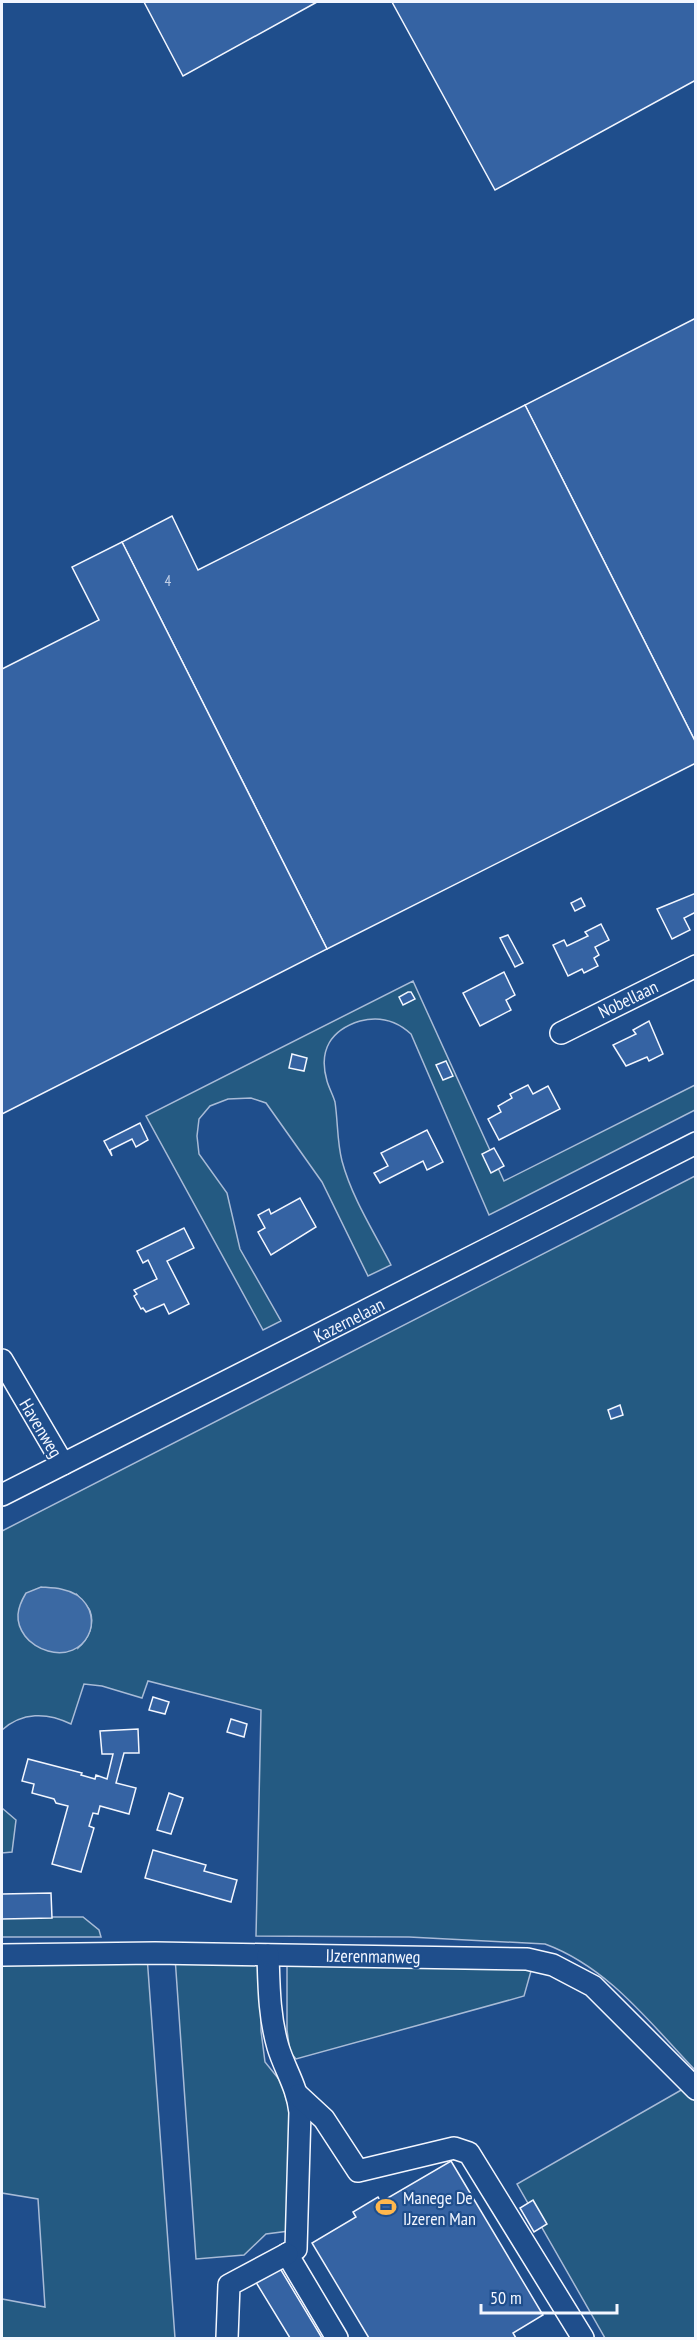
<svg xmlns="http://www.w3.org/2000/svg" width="697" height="2340" font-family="'PT Sans Narrow',sans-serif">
<rect width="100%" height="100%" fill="#1f4e8c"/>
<g fill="#245a82" stroke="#a8bbd7" stroke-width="1.5" fill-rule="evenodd">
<path d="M 413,981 L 504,1181 L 695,1085 L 695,1110 L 489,1215 L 411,1034 C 397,1021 379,1016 360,1021 C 331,1030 318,1050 327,1081 C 329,1088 333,1095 335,1102 C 338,1122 337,1142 342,1161 C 352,1198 374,1232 391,1265 L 368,1276 L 322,1182 L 266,1103 L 251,1098 L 228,1099 L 210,1106 L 199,1119 L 197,1136 L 199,1154 L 227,1193 L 240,1249 L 281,1321 L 263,1330 L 146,1116 Z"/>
<path d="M 695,1176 L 695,2070 C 650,2023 608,1967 545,1944 L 409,1937 L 256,1936 L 261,1710 L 148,1681 L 142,1698 L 102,1686 L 84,1684 L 71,1724 C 47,1712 22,1712 2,1730 L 2,1531 ZM 77,1595 C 81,1600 88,1606 90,1611 C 95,1625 88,1639 78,1648 Z"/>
<polygon points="2,1808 16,1820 12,1852 2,1853"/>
<polygon points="2,1917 83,1917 99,1930 101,1937 2,1937"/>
<polygon points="147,1956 175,2338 2,2338 2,2299 45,2307 38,2199 2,2193 2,1960"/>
<polygon points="175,1957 261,1958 261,2031 265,2062 282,2083 289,2109 294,2142 289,2231 266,2234 244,2255 196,2259"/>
<polygon points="287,1959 514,1967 531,1971 524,1996 296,2059 290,2052 287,2030"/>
<polygon points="683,2089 695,2101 695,2338 605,2338 517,2184"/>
</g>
<path fill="#3b69a3" stroke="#a8bbd7" stroke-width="1.5" d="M 41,1587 C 53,1588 66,1588 77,1595 C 108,1618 85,1662 48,1651 C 40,1649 30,1643 25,1636 C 14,1621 17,1608 26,1593 Z"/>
<g fill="#3563a3" stroke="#f2f6ff" stroke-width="1.5">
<polygon points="144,2 317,2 183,76"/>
<polygon points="392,2 696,2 696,80 495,190"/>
<polygon points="696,318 696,743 525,405"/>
<polygon points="525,405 696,743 696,763 327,949 122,542 172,516 198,570"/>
<polygon points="122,542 327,949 2,1114 2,669 99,620 72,567"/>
<polygon points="696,893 696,912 684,918 690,930 672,939 657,909"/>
<polygon points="581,898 585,906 575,911 571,903"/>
<polygon points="601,924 609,940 595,947 599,955 594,958 598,966 584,973 582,969 568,976 553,945 564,940 567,946 588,936 585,932"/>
<polygon points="508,935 523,963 515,967 500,938"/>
<polygon points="504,972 515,995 506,1000 511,1010 480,1026 463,993"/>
<polygon points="408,992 411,992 415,999 403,1005 399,997"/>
<polygon points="649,1021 663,1054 649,1061 647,1057 626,1066 613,1045 636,1034 633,1030"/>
<polygon points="292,1054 307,1058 304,1071 289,1068"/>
<polygon points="446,1061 453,1076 443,1080 436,1065"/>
<polygon points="528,1085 533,1094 548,1086 560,1109 499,1140 488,1119 501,1112 498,1106 512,1098 510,1094"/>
<polygon points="140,1123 148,1140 136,1147 132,1139 110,1150 112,1156 104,1141"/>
<polygon points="427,1130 443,1162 427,1170 423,1161 380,1183 374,1173 388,1166 381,1153"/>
<polygon points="494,1148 504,1166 491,1173 482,1154"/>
<polygon points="300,1198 316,1227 271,1255 258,1232 265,1228 258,1215 269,1209 271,1214"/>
<polygon points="184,1228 194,1248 167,1261 189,1304 169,1314 164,1304 146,1312 143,1308 141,1309 134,1296 137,1294 134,1290 157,1279 148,1260 143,1263 137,1251"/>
<polygon points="620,1405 623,1415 611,1419 608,1410"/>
<polygon points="153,1697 169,1702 165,1714 149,1710"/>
<polygon points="231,1719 247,1724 244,1737 227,1732"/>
<polygon points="138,1729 139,1753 124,1753 116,1783 136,1788 129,1814 100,1806 98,1814 93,1813 89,1826 94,1828 81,1872 52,1864 68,1806 56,1803 54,1799 32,1793 34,1784 22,1781 28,1759 82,1773 81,1775 95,1779 96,1775 107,1779 113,1754 102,1754 100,1731"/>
<polygon points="169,1793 183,1798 171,1834 157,1830"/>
<polygon points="153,1850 206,1865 204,1871 237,1880 231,1902 145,1878"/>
<polygon points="51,1893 52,1918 2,1919 2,1894"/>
<polygon points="451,2161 543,2315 513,2333 516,2338 367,2338 369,2338 312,2243 356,2217 353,2212 378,2197 381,2202"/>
<polygon points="533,2200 547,2224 534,2232 520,2208"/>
<polygon points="278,2265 322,2338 290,2338 254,2279"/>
</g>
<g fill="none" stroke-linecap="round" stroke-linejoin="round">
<g stroke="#f2f6ff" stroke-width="24">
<g id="minor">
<polyline points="561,1033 696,966"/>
<polyline points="2,1360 63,1464"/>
<polyline points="2,1495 696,1143"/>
<polyline points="2,1955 155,1953 527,1959 553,1965 593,1986 696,2089"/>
<path d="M 268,1955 C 269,1986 269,2016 278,2047 C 285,2070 297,2086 300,2112 L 296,2249 L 287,2254 L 337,2338"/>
<polyline points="298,2095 324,2119 358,2171 454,2148 469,2153 583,2338"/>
<polyline points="227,2338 229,2285 287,2254"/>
</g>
</g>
<use href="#minor" stroke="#1f4e8c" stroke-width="21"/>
</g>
<defs>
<g id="stadium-bare" transform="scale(1.62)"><path d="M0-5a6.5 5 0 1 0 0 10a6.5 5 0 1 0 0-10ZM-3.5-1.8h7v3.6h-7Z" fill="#ffb74d" stroke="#1f4e8c" stroke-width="2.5" paint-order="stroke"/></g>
</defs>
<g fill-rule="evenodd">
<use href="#stadium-bare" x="386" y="2207"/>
</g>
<g text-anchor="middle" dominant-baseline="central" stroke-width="4.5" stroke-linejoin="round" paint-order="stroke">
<g font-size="15" fill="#c3d1e8">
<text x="168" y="580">4</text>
</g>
<g font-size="18" fill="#f2f6ff" stroke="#1f4e8c">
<text transform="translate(628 999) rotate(-26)">Nobellaan</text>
<text transform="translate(349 1320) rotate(-27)">Kazernelaan</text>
<text transform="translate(41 1428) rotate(59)">Havenweg</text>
<text transform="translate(373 1956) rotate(1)">IJzerenmanweg</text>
</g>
<g font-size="18" fill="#f2f6ff" stroke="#1f4e8c" text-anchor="start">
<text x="403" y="2197">Manege De<tspan x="403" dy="21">IJzeren Man</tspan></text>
</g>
</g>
<rect width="697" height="2340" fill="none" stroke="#f2f6ff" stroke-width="6"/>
<path d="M481 2304v9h136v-9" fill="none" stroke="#f2f6ff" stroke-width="3"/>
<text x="490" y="2304" font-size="18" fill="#f2f6ff" stroke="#1f4e8c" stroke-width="4.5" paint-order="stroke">50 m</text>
</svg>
